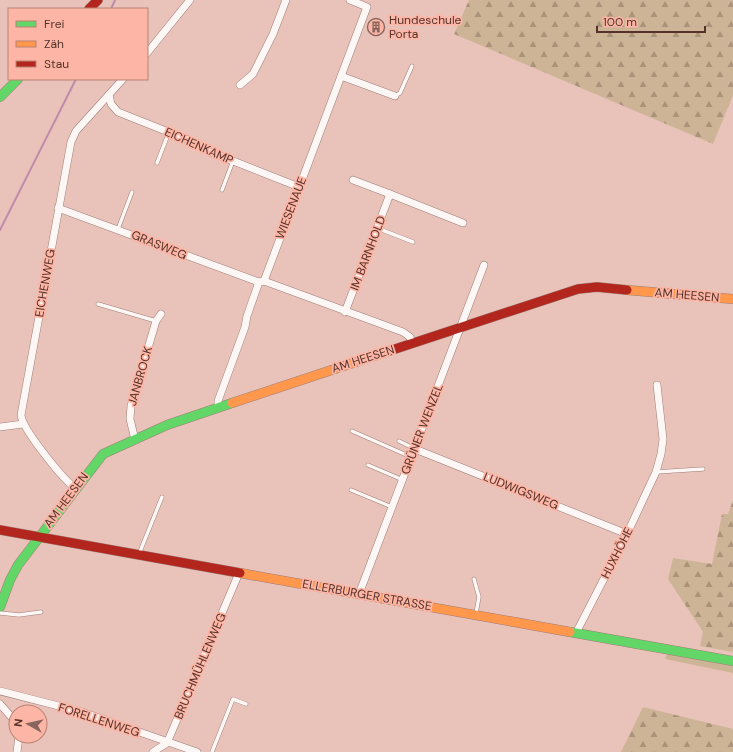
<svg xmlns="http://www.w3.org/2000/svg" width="733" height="752" font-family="'DM Sans',sans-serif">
<defs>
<pattern id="forest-firs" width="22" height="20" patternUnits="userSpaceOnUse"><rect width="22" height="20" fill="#ceb496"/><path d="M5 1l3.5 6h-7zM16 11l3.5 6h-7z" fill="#aa937a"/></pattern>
</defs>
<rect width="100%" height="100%" fill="#e9c3ba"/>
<polygon fill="#ceb496" points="667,654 733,666 733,673 665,659"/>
<g fill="url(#forest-firs)">
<polygon points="469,0 733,0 733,95 713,144 454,34"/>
<polygon points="733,500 733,652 700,646 703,632 668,579 673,558 712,564 722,514 728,514"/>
<polygon points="643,707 733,729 733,752 621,752"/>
</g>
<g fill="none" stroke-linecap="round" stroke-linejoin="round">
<g stroke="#c08cab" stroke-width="2">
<polyline points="111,9 115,0"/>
<polyline points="0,230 76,79"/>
</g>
<g stroke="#9e7e77" stroke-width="4.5">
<g id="lane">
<polyline points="395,96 400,93 412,66"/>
<polyline points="157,163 169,132"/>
<polyline points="222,190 233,161"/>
<polyline points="377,228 413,242"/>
<polyline points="118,229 132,192"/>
<polyline points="98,304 156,321"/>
<polyline points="352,431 411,457"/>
<polyline points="399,441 415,449"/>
<polyline points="368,465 403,480"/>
<polyline points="656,472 703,469"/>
<polyline points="351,490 392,507"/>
<polyline points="139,554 162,497"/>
<polyline points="474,579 479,597 476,613"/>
<polyline points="0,613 19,615 41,612"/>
<polyline points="212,752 233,699 246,704"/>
</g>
</g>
<g stroke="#9e7e77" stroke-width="8">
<g id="street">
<polyline points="147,53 190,0"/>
<polyline points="341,76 395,96"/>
<polyline points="240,85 253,74 273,34 286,0"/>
<polyline points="109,95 111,104 118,112 196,143 208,151 299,187"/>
<polyline points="353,180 390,194"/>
<polyline points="58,208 259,282"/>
<polyline points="264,281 403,332 410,337 412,343"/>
<polyline points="345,312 390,194 463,223"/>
<polyline points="218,407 218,401 245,327 247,316 259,282 264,281 367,7 350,0"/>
<polyline points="0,427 23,424"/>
<polyline points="135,440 130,419 131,406 156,321 161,314"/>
<polyline points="415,449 627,534"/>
<path d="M 75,488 C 63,479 22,429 21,415 L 71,142 L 76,131 L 123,79"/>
<polyline points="359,594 484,265"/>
<polyline points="576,633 627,534 656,472 661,454 663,439 657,385"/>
<polyline points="0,691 82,712 197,752"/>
<polyline points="0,704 14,720 16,726"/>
<polyline points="17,752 19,736"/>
<polyline points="153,752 167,743 239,573"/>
</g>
</g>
<g stroke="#9e7e77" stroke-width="10">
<g id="fast">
<polyline points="0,97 18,79"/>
<polyline points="0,607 10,580 18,565 103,454 167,425 232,403"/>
<polyline points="570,632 733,661"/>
</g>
</g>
<g stroke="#9e7e77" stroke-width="10">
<g id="slow">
<polyline points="627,290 733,299"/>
<polyline points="232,403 383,353"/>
<polyline points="240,573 570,632"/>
</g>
</g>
<g stroke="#9e7e77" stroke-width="10">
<g id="jam">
<polyline points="89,9 98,0"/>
<polyline points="383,353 578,289 597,287 627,290"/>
<polyline points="0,530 240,573"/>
</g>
</g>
<use href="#lane" stroke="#fcf6f5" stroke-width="3.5"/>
<use href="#street" stroke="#fcf6f5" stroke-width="7"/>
<use href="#fast" stroke="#63d668" stroke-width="9"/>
<use href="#slow" stroke="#ff974d" stroke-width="9"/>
<use href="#jam" stroke="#b3261e" stroke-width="9"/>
</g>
<defs>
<g id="building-ring" transform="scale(0.9)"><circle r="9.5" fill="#fdb6a6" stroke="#88645c" stroke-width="1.5"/><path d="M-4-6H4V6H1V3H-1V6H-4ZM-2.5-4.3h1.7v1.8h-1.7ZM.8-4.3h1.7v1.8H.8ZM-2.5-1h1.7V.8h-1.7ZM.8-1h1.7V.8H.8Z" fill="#88645c"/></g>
</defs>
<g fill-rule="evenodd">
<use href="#building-ring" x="376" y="27"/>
</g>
<g text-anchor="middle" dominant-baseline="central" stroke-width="3.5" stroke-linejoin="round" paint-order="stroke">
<g font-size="12" fill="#543129" stroke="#fdb6a6" text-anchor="start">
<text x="389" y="20">Hundeschule<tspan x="389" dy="14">Porta</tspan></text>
</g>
<g font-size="12" fill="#543129" stroke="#fdb6a6">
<text transform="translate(199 146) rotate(24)">EICHENKAMP</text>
<text transform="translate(291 208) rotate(-69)">WIESENAUE</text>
<text transform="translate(159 245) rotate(22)">GRASWEG</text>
<text transform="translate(368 253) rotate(-69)">IM BARNHOLD</text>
<text transform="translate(45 283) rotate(-80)">EICHENWEG</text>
<text transform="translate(687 295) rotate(5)">AM HEESEN</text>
<text transform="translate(363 359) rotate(-18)">AM HEESEN</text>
<text transform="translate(140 376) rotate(-74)">JANBROCK</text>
<text transform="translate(422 429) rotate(-69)">GRÜNER WENZEL</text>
<text transform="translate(521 491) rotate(22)">LUDWIGSWEG</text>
<text transform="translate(66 500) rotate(-53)">AM HEESEN</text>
<text transform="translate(617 553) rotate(-63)">HUXHÖHE</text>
<text transform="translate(367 595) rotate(10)">ELLERBURGER STRASSE</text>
<text transform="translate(200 666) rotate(-67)">BRUCHMÜHLENWEG</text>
<text transform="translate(99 720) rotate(18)">FORELLENWEG</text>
</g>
</g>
<rect x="8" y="8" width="140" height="72" fill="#fdb6a6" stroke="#b98174"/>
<rect x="16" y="21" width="20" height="6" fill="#63d668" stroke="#b98174"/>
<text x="44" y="28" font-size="12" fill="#543129">Frei</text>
<rect x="16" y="41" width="20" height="6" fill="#ff974d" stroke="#b98174"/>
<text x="44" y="48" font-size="12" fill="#543129">Zäh</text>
<rect x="16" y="61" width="20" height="6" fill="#b3261e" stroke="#b98174"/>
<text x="44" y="68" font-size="12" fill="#543129">Stau</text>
<g transform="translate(28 724) rotate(278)"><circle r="19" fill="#fdb6a6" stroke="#b98174"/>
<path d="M0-3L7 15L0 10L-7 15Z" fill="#88645c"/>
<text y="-6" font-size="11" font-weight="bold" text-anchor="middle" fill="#543129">N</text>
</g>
<path d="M597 26v6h108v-6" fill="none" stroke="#543129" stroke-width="2"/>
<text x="603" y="26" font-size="12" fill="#543129" stroke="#fdb6a6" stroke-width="3" paint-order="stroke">100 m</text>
</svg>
